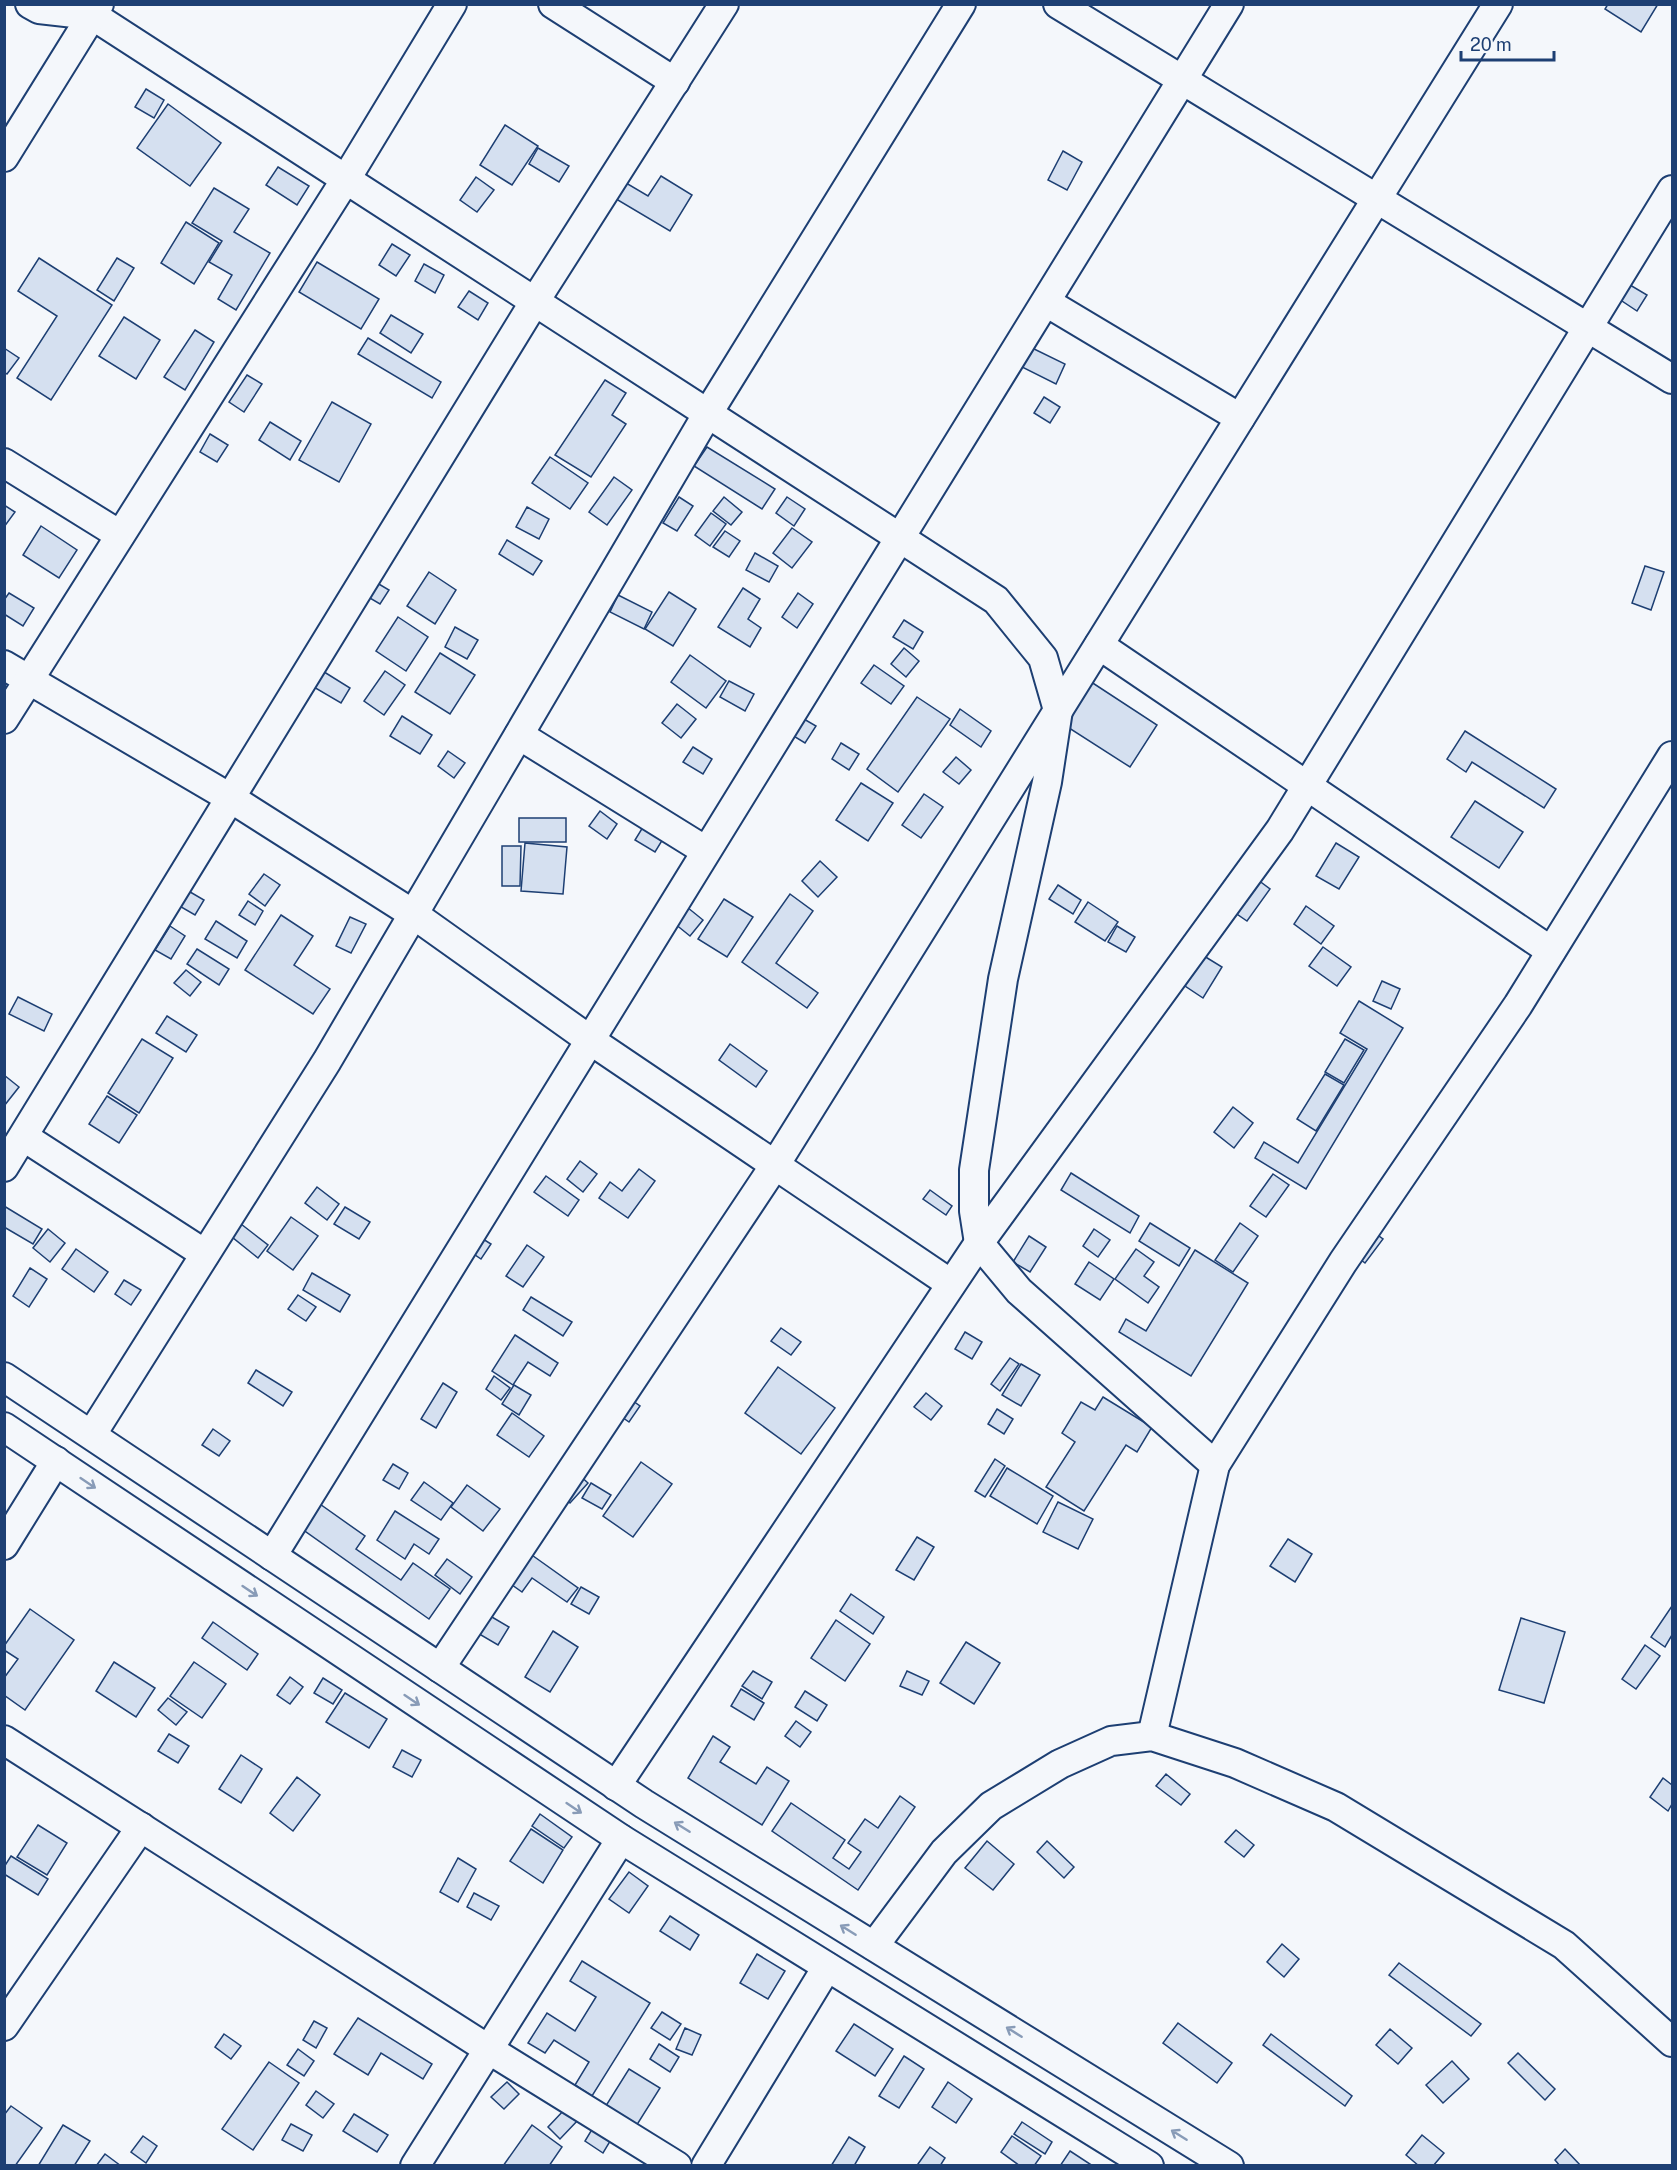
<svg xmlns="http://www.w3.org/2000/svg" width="1677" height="2170" font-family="'Public Sans',sans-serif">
<rect width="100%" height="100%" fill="#f4f7fb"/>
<g fill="#d5e0f0" stroke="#1d3f73" stroke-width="1.5">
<polygon points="1608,4 1658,4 1641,32 1605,9"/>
<polygon points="146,89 164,100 154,118 135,107"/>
<polygon points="168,104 221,143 190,186 137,148"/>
<polygon points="505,125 538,146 512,185 480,165"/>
<polygon points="538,148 569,166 559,182 529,164"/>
<polygon points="1063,151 1082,162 1067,190 1048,180"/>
<polygon points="278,167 309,186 297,205 266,185"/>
<polygon points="661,176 692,195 670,231 606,193 616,177 648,196"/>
<polygon points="476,177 494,190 477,212 460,200"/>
<polygon points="214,188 249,209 234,232 270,253 236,310 218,299 232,275 209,262 222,241 192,223"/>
<polygon points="186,222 219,243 194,284 161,263"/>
<polygon points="392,244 410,255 396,276 379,265"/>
<polygon points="39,258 112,305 51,400 17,378 57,316 18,291"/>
<polygon points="117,258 134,268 114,301 97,290"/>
<polygon points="317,262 379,299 361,329 299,292"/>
<polygon points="424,264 444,275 435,293 415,281"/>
<polygon points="1625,282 1647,295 1637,311 1616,297"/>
<polygon points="469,291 488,303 478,320 458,307"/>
<polygon points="391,315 423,334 411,353 380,333"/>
<polygon points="124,317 160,340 136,379 99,356"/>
<polygon points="195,330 214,342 185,390 164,377"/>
<polygon points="368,338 441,382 432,398 358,354"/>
<polygon points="1028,346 1065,364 1056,384 1018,365"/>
<polygon points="4,348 19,358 7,374 4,372"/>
<polygon points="247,375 262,384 244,412 229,402"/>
<polygon points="605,380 626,393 612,415 626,424 591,477 555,455"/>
<polygon points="1044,397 1060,407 1050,423 1034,413"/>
<polygon points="332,402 371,424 339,482 299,460"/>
<polygon points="270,422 301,441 290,460 259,440"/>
<polygon points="210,434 228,445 217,462 200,452"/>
<polygon points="707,447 775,489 762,509 694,466"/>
<polygon points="550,457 588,483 570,509 532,483"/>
<polygon points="614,477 632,490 607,525 589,512"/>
<polygon points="679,497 693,506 677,531 663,523"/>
<polygon points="724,497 742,512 731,525 713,511"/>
<polygon points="787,497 805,509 794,526 776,513"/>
<polygon points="4,505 15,512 4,527"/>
<polygon points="527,507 549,519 539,539 516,527"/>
<polygon points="711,513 726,524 710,546 695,535"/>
<polygon points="41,526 77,550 59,578 23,555"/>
<polygon points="792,528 812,542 792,568 773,553"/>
<polygon points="725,531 740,541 729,557 713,547"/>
<polygon points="507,540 542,561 533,575 499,554"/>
<polygon points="755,553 778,566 769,582 746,570"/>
<polygon points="1645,566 1664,572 1651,610 1632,603"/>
<polygon points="429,572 456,590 435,624 407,606"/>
<polygon points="372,580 389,590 380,604 363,594"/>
<polygon points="743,588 760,599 748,619 761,628 750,647 718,627"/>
<polygon points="669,592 696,609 673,646 645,629"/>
<polygon points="9,593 34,608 23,626 4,614 4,600"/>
<polygon points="798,593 813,604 797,628 782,617"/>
<polygon points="618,595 652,612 644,629 610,612"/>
<polygon points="398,617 428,637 406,671 376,651"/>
<polygon points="904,620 923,632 913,649 893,637"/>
<polygon points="455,627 478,640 467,659 445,647"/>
<polygon points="904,648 919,661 906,677 891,664"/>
<polygon points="440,653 475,675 450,714 415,692"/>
<polygon points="690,655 726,681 706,708 671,682"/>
<polygon points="874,665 904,686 891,704 861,683"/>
<polygon points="321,670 350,688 341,703 312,686"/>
<polygon points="385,671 405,685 384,715 364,701"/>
<polygon points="1082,676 1157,725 1130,767 1055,719"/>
<polygon points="729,681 754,694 745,711 720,697"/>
<polygon points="917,697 950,719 898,792 867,769"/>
<polygon points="677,704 696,719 681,738 662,723"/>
<polygon points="960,709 991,731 981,747 950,725"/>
<polygon points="797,715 816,726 805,743 787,732"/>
<polygon points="402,716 432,735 420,754 390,736"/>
<polygon points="1465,731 1556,789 1544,808 1472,762 1466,772 1447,759"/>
<polygon points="841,743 859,754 849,770 832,759"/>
<polygon points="693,747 712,759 703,774 683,762"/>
<polygon points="448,751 465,763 454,778 438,766"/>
<polygon points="956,757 971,770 959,784 943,772"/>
<polygon points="861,783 893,803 868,841 836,820"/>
<polygon points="924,794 943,807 921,838 902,825"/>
<polygon points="1475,801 1523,832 1499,868 1451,837"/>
<polygon points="654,809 674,821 655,852 635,840"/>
<polygon points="600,811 617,824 607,839 589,826"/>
<rect x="519" y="818" width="47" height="24"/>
<polygon points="525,843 567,847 563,894 521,891"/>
<polygon points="1336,843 1359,857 1339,889 1316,876"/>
<polygon points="502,846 521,846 520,886 502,886"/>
<polygon points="820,861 837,877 818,897 802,881"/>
<polygon points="264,874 280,885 265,906 249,894"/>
<polygon points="1254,877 1270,889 1247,921 1231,910"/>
<polygon points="1058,885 1081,900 1073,914 1049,899"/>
<polygon points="185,889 204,900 195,915 176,904"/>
<polygon points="790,894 813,911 776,963 818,993 807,1008 742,962"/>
<polygon points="677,899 703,920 690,936 664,915"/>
<polygon points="724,899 753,917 727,957 698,939"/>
<polygon points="248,901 263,911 255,925 239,915"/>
<polygon points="1088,902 1118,922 1105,941 1075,922"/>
<polygon points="1306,906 1334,926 1321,944 1294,924"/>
<polygon points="281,915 313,936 294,965 330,989 313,1014 245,970"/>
<polygon points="350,917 366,924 351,953 336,946"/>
<polygon points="216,921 247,941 237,958 205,939"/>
<polygon points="170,926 185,936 171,959 155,950"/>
<polygon points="1117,926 1135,937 1126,952 1108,942"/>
<polygon points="1323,947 1351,967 1337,986 1309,966"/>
<polygon points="197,949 229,969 219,985 187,964"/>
<polygon points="1204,956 1222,967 1203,998 1185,986"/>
<polygon points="186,970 201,982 190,996 174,983"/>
<polygon points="1382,981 1400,989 1391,1009 1373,1001"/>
<polygon points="18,997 52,1014 44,1031 9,1014"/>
<polygon points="1359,1001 1403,1028 1306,1189 1255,1158 1264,1142 1298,1163 1367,1049 1340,1033"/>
<polygon points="167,1016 197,1035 186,1052 156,1033"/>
<polygon points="142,1039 173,1058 139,1113 108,1093"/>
<polygon points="1345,1039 1364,1050 1344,1083 1325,1072"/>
<polygon points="730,1044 767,1071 756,1087 719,1060"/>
<polygon points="1325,1074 1344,1085 1316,1131 1297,1119"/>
<polygon points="4,1075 19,1087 4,1106"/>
<polygon points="107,1096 137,1115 119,1143 89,1124"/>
<polygon points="1233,1107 1253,1123 1234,1148 1214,1132"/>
<polygon points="580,1161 597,1174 583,1192 567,1179"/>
<polygon points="639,1169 655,1181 628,1218 599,1198 610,1182 622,1191"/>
<polygon points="1071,1173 1139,1216 1130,1233 1061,1190"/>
<polygon points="1273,1174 1289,1185 1266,1217 1250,1206"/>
<polygon points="546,1176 579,1200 568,1216 534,1192"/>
<polygon points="317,1187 339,1204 327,1220 305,1203"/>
<polygon points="930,1190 952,1206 946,1215 923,1199"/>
<polygon points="4,1206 42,1229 33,1244 4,1227"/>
<polygon points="345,1207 370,1222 359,1239 334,1224"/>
<polygon points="291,1217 318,1236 293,1270 267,1251"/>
<polygon points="1150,1223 1190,1248 1179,1266 1139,1241"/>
<polygon points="1240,1223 1258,1236 1233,1272 1215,1260"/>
<polygon points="241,1224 268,1245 258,1258 232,1237"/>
<polygon points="48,1229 65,1243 50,1262 33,1248"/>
<polygon points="1094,1229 1110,1240 1098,1257 1083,1246"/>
<polygon points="1369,1229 1383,1239 1365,1263 1352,1253"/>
<polygon points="475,1234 491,1244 481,1259 465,1248"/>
<polygon points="1029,1236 1046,1247 1030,1272 1013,1262"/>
<polygon points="527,1245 544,1257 523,1287 506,1276"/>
<polygon points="76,1249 108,1272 94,1292 62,1269"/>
<polygon points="1136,1249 1154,1262 1144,1276 1159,1287 1148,1303 1115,1279"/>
<polygon points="1195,1250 1248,1283 1191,1376 1119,1332 1126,1319 1146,1331"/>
<polygon points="1089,1262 1114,1279 1100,1300 1075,1284"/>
<polygon points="30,1268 47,1279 29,1307 13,1296"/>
<polygon points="312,1273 350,1295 340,1312 303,1290"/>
<polygon points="124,1280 141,1290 131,1305 115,1294"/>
<polygon points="298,1295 316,1307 306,1321 288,1309"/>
<polygon points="531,1297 572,1322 563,1336 523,1310"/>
<polygon points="781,1328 801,1342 791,1355 771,1341"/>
<polygon points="965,1332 982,1342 972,1359 955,1349"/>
<polygon points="515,1335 558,1363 550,1376 528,1362 513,1385 492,1371"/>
<polygon points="1010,1358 1019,1364 1000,1391 991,1384"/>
<polygon points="1021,1364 1040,1375 1021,1406 1002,1395"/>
<polygon points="778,1367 835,1408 801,1454 745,1413"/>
<polygon points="256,1370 292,1392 283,1406 248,1383"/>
<polygon points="494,1376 510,1388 501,1400 486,1389"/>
<polygon points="443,1383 457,1392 436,1428 421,1419"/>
<polygon points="514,1385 531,1395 519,1415 502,1404"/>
<polygon points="926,1393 942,1406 931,1420 914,1407"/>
<polygon points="623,1394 640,1406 629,1422 612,1410"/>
<polygon points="1103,1397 1152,1427 1137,1452 1126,1445 1084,1511 1046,1487 1075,1442 1062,1433 1081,1402 1095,1410"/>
<polygon points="997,1409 1013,1419 1004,1434 988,1424"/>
<polygon points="512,1413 544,1436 529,1457 497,1435"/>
<polygon points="213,1429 230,1441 219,1456 202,1445"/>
<polygon points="995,1459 1005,1466 985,1497 975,1491"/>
<polygon points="641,1462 672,1484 633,1537 603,1516"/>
<polygon points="393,1464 408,1473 399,1489 383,1480"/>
<polygon points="1007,1468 1053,1496 1037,1524 990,1496"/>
<polygon points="576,1472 588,1483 570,1503 558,1492"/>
<polygon points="424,1482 453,1503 441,1520 411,1500"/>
<polygon points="591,1483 611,1495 602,1509 582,1498"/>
<polygon points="467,1485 500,1509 483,1531 451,1507"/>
<polygon points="310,1497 365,1536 356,1549 401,1580 413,1563 450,1589 429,1619 292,1522"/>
<polygon points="1058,1502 1093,1519 1078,1549 1043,1532"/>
<polygon points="395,1511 439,1539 429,1554 414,1544 405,1559 377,1540"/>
<polygon points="917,1537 934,1547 914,1580 896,1570"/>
<polygon points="1288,1539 1312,1554 1295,1582 1270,1566"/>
<polygon points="529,1553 578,1588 567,1602 532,1578 522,1592 508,1582"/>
<polygon points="447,1559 472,1577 460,1594 435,1575"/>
<polygon points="581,1587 599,1597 589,1614 571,1604"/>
<polygon points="851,1594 884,1617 873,1634 840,1611"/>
<polygon points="1672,1606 1672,1635 1665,1647 1651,1637"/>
<polygon points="30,1609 74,1640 25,1710 4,1695 4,1678 18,1659 4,1650 4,1646"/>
<polygon points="480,1610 509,1627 498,1645 469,1628"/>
<polygon points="1521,1618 1565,1632 1544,1703 1499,1690"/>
<polygon points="836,1620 870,1644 845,1681 811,1658"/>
<polygon points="213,1622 258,1654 247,1670 202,1638"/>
<polygon points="553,1631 578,1647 550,1692 525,1677"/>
<polygon points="966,1642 1000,1663 974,1704 940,1683"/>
<polygon points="1645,1645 1660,1656 1636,1689 1622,1679"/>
<polygon points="114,1662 155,1688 136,1717 96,1691"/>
<polygon points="194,1662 226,1684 202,1718 170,1696"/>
<polygon points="753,1671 772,1682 762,1699 742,1686"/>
<polygon points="907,1671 929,1681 922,1695 900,1686"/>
<polygon points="290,1677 303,1687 290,1704 277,1695"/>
<polygon points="323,1678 342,1690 333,1704 314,1693"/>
<polygon points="741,1689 764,1703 754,1720 731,1706"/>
<polygon points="805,1691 827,1705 817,1721 795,1707"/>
<polygon points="345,1693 387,1719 369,1748 326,1722"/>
<polygon points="168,1698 187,1712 176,1725 158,1710"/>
<polygon points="796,1721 811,1732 800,1747 785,1736"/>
<polygon points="169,1734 189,1746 178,1763 158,1751"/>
<polygon points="713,1736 730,1747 720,1762 756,1784 767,1767 789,1781 762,1825 688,1778"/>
<polygon points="402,1750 421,1760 412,1777 393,1767"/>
<polygon points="241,1755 262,1769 241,1803 219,1789"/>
<polygon points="1166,1774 1190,1794 1181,1805 1156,1786"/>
<polygon points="297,1777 320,1795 293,1831 270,1813"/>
<polygon points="1663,1778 1672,1785 1672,1804 1668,1811 1650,1797"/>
<polygon points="900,1796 915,1807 858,1890 772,1831 791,1803 845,1840 833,1858 849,1869 861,1852 848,1843 865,1819 878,1828"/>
<polygon points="540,1814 572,1837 564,1848 532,1826"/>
<polygon points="38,1825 67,1843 47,1875 17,1857"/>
<polygon points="531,1829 563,1850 543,1883 510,1861"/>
<polygon points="1236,1830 1254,1845 1244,1857 1225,1842"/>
<polygon points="987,1841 1014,1864 993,1890 965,1868"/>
<polygon points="1047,1841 1074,1867 1064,1878 1037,1852"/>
<polygon points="11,1856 48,1879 38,1895 4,1874 4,1867"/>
<polygon points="458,1858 476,1869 458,1902 440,1892"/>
<polygon points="629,1872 648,1886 629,1913 609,1899"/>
<polygon points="474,1893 499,1906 491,1920 467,1907"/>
<polygon points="670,1916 699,1935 690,1950 660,1931"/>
<polygon points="1282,1944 1299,1959 1284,1977 1267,1962"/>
<polygon points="757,1954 785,1971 768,1999 740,1983"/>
<polygon points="582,1961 650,2003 592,2096 575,2085 589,2062 554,2040 545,2053 528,2043 547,2013 575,2031 596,1997 570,1981"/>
<polygon points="1399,1963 1481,2024 1471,2036 1389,1975"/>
<polygon points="662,2012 681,2024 670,2040 651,2028"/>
<polygon points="358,2018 432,2064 423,2079 381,2053 368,2075 334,2054"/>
<polygon points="314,2021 327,2028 316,2048 303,2040"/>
<polygon points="1178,2023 1232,2063 1217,2083 1163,2043"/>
<polygon points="854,2024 893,2049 875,2076 836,2051"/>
<polygon points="685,2028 701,2035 692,2055 676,2049"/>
<polygon points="1390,2029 1412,2048 1398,2064 1376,2045"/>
<polygon points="224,2034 241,2046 231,2059 215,2047"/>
<polygon points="1271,2034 1352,2096 1345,2106 1263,2045"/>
<polygon points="659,2044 679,2057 670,2072 650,2059"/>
<polygon points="298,2049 314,2061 304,2076 287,2065"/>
<polygon points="1518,2053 1555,2089 1545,2100 1508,2063"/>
<polygon points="904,2056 924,2069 899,2108 879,2096"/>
<polygon points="1452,2061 1469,2079 1443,2103 1426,2085"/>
<polygon points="269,2062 299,2083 253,2150 222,2129"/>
<polygon points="629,2069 660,2088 628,2139 597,2120"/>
<polygon points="507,2082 519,2094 504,2109 491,2097"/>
<polygon points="948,2082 972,2099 956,2123 932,2107"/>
<polygon points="316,2091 334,2104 323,2118 306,2105"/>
<polygon points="11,2106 42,2128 15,2166 4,2166 4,2115"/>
<polygon points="565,2109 578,2120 560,2139 548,2127"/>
<polygon points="354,2114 388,2135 377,2152 343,2131"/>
<polygon points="597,2121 615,2133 603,2153 585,2141"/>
<polygon points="1022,2122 1052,2142 1045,2154 1014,2134"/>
<polygon points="291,2124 312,2135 303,2151 282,2140"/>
<polygon points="63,2125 90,2141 74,2166 38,2166"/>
<polygon points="532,2125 562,2147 549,2166 503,2166"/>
<polygon points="1422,2135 1444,2153 1433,2166 1419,2166 1406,2155"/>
<polygon points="143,2136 157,2146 146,2163 131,2152"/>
<polygon points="1012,2136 1041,2156 1034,2166 1020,2166 1001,2152"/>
<polygon points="849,2137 865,2147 854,2166 831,2166"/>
<polygon points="930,2147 945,2158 940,2166 920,2166 918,2164"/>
<polygon points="1565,2149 1581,2166 1560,2166 1555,2160"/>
<polygon points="1070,2151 1093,2166 1060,2166"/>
<polygon points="105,2154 121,2166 96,2166"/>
</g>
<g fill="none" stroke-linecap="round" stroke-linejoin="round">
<g stroke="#1d3f73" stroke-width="32">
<g id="minor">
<polyline points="30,4 39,9 92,15 996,600 1043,658 1058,710 1047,782 1003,979 974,1170 974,1211 979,1243 1019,1291 1215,1465"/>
<polyline points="553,4 675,82"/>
<polyline points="1058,4 1672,379"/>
<polyline points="4,157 99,4"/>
<polyline points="1046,302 1240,418"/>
<polyline points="4,463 120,535"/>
<polyline points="1099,645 1551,951"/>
<polyline points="4,665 232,799 413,914 590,1040 951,1284"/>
<polyline points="4,719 346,179 452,4"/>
<polyline points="519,735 706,851"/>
<polyline points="24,1137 205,1254"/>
<polyline points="4,1167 535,301 724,4"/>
<polyline points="4,1377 644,1804 1229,2166"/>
<polyline points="4,1427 621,1839 1149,2166"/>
<polyline points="92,1434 327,1061 708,413 961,4"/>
<polyline points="4,1545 56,1461"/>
<polyline points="272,1556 1229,4"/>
<polyline points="440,1668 775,1165 1498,4"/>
<polyline points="1152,1736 1215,1465 1343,1262 1518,1005 1672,756"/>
<polyline points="4,1740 488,2049 677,2166"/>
<polyline points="616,1786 979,1243 1280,830 1672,190"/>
<polyline points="874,1946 944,1852 991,1806 1060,1764 1111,1741 1152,1736 1235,1763 1336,1807 1564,1945 1672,2042"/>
<polyline points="4,2026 141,1827"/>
<polyline points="415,2166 621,1839"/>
<polyline points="706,2166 827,1967"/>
</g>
</g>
<use href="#minor" stroke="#f4f7fb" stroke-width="28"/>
</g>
<defs><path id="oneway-shaft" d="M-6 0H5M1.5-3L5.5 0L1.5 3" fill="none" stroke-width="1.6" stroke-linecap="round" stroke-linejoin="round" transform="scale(1.5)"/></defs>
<g stroke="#889bb7">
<use href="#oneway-shaft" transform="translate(88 1483) rotate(34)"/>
<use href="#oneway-shaft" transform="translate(250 1591) rotate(34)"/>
<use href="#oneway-shaft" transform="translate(412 1700) rotate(34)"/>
<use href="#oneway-shaft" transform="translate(574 1808) rotate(34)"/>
<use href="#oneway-shaft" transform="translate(682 1827) rotate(-148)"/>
<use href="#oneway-shaft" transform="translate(848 1930) rotate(-148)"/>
<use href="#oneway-shaft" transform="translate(1014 2032) rotate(-148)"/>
<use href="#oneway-shaft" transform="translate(1179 2135) rotate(-148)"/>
</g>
<rect width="1677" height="2170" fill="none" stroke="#1d3f73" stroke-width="12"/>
<path d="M1461 51v9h93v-9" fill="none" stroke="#1d3f73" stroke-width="3"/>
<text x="1470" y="51" font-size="18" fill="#1d3f73" stroke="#f4f7fb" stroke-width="4.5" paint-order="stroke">20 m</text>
</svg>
